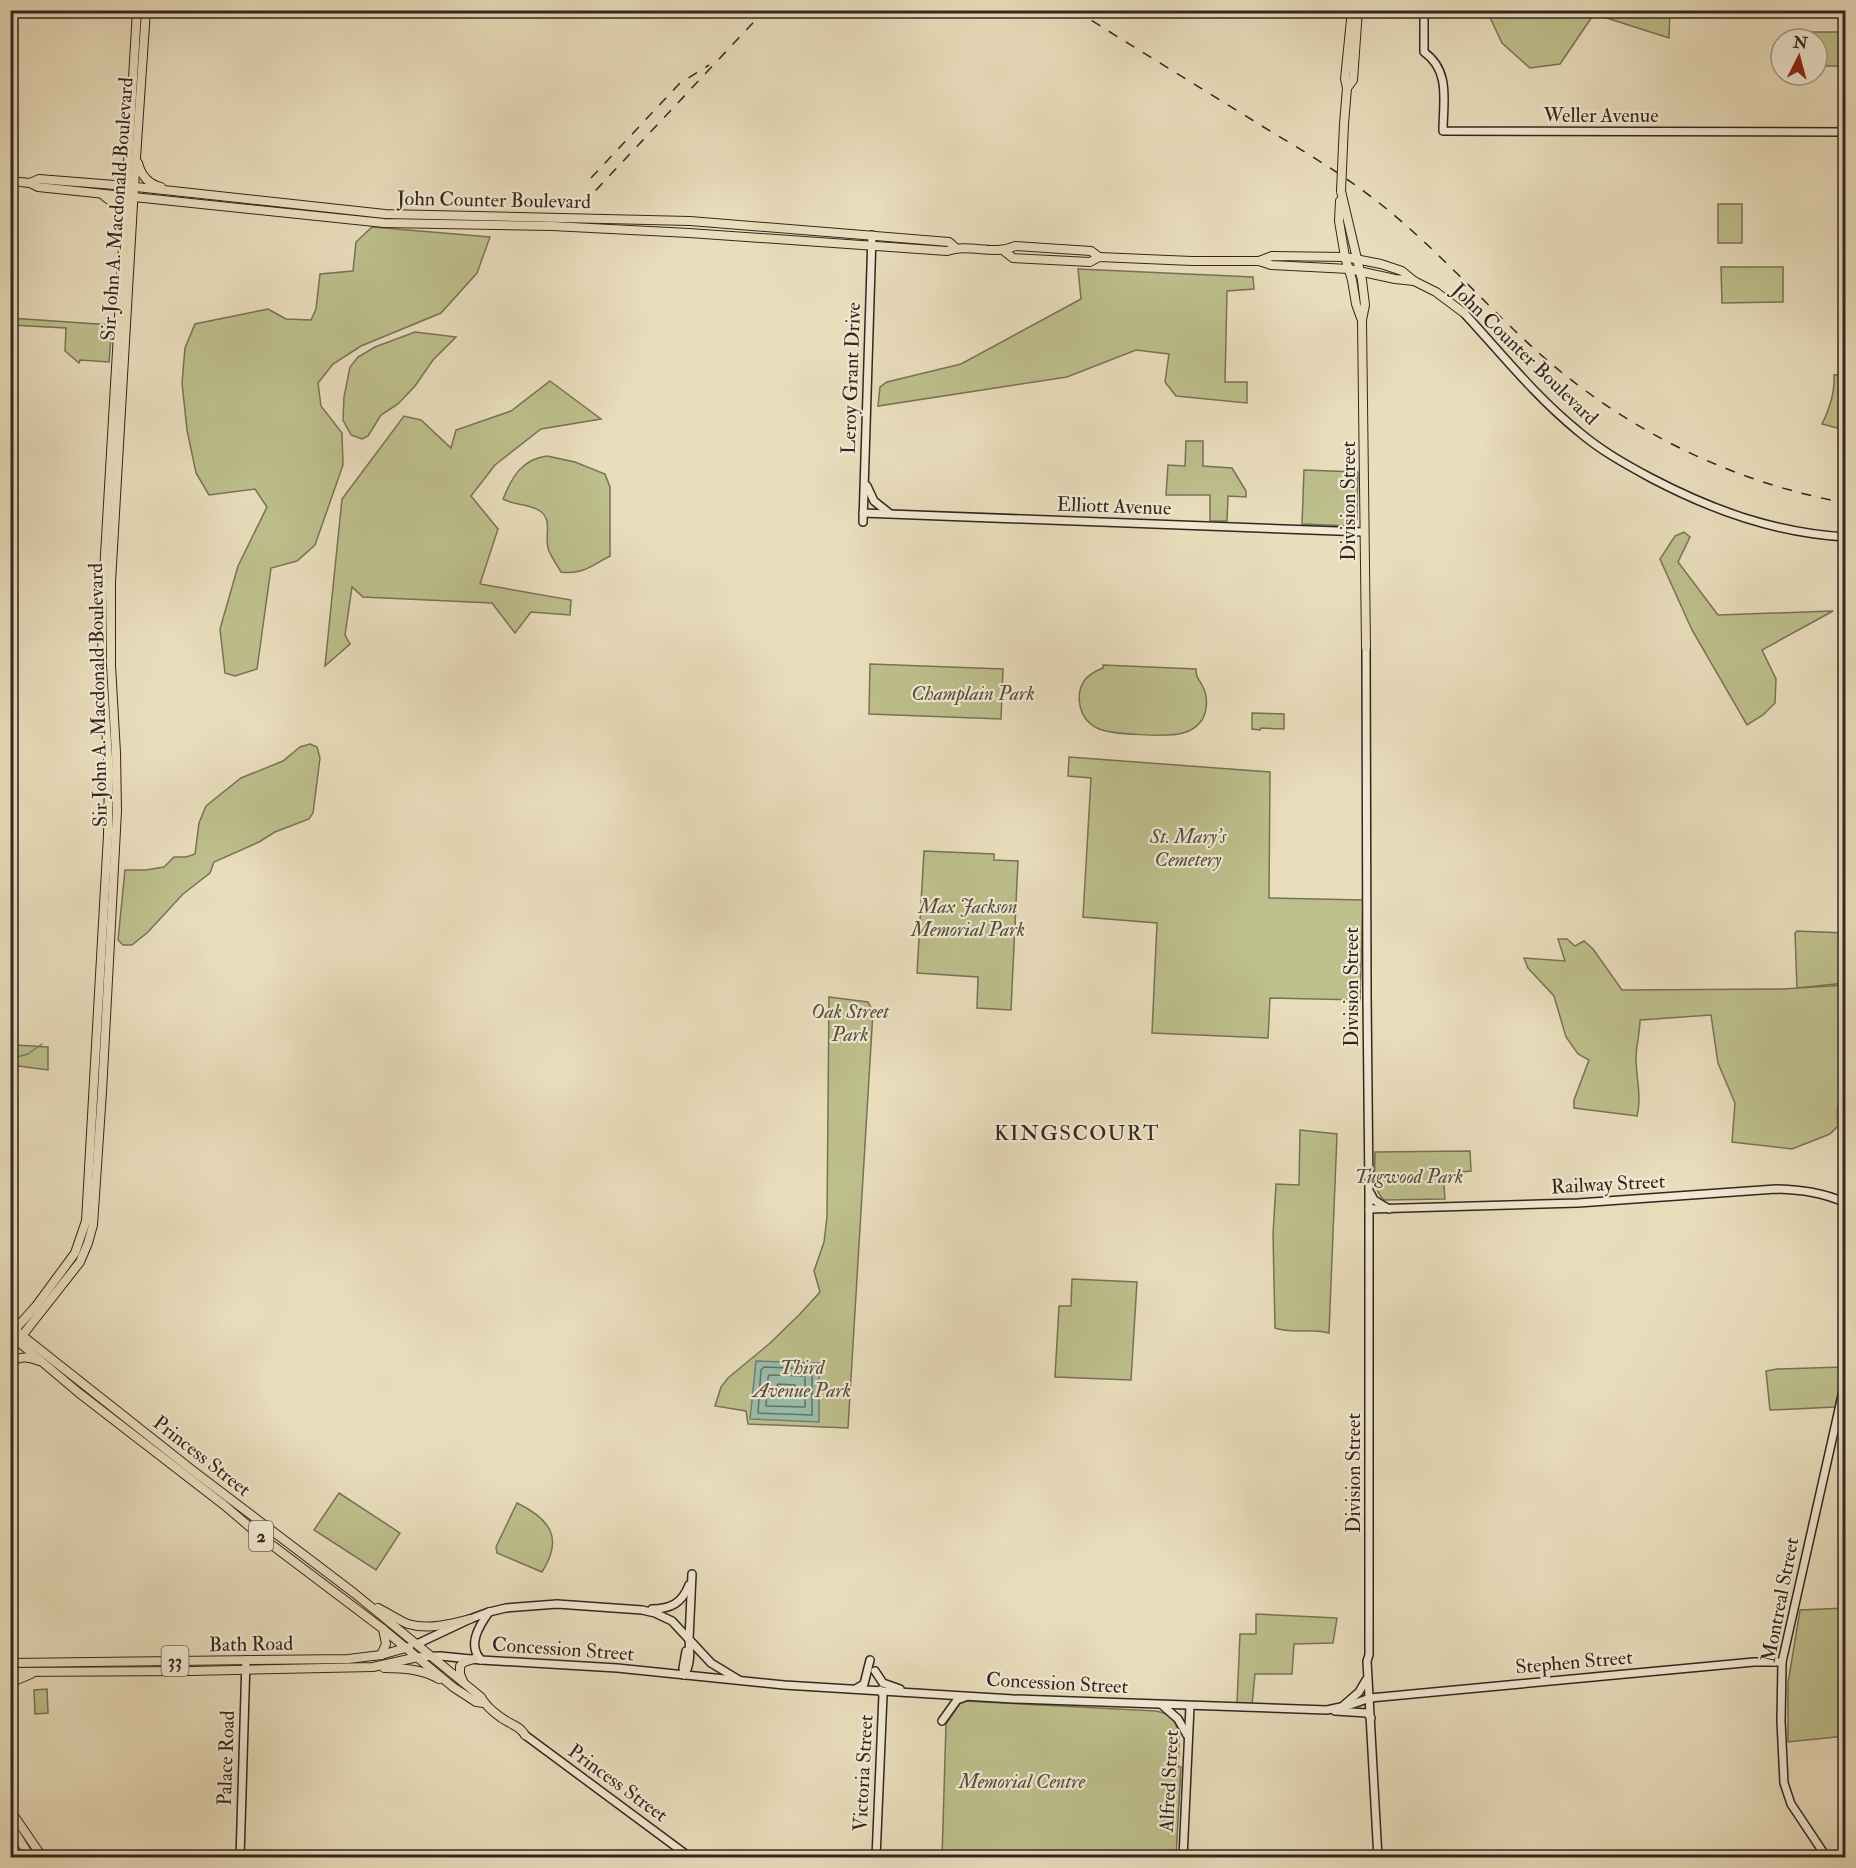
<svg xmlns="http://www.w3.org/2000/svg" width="1856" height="1868" font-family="'IM FELL Double Pica',serif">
<rect width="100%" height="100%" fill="#e9ddbc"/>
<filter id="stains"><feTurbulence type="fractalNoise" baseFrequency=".00333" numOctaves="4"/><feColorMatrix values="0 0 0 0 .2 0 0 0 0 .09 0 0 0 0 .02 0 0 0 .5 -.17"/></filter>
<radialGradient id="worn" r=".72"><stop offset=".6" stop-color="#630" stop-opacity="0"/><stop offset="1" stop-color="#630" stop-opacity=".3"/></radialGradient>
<g fill="#bdbf8c" stroke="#787256" stroke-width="1.5">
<polygon points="1487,11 1670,11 1669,38 1594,14 1560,64 1530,68 1502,43"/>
<polygon points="1789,32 1845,32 1845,66 1817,66 1817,39 1789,39"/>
<rect x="1718" y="204" width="24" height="39"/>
<polygon points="372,227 490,237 477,273 441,313 361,346 333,364 318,383 321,406 342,433 343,465 315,545 297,561 271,568 257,669 235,676 225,673 220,629 238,566 267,507 255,489 209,495 196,473 187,430 182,383 185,348 195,324 268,309 286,319 311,320 316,309 320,274 353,271 356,242"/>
<polygon points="1721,267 1783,267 1783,302 1722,303"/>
<polygon points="1078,269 1253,277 1254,289 1227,291 1225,382 1247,382 1247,403 1176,396 1165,382 1169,354 1136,350 1067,377 878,406 880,387 887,382 961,364 1081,299"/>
<polygon points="10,318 112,325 109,362 80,360 79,363 65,351 66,328 11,325"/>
<polygon points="415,332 456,337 433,360 415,386 398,404 381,415 368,436 362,439 351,435 343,420 344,397 350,367 358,357 375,347"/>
<path d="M 1845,374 L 1846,374 L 1845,430 L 1822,424 C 1829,410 1835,391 1834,375 Z"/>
<polygon points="550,381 601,419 541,429 495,465 471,496 498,529 480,584 571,600 570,615 531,612 515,633 492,603 363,597 352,587 345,635 350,644 325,666 342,499 404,416 421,420 451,448 456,430 511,411"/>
<polygon points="1186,441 1203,441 1203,466 1232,468 1246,491 1246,497 1228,496 1227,521 1210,521 1210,495 1166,495 1168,465 1185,466"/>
<path d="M 547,456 L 575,462 L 605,474 L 610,487 L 610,556 C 591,566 582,575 561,572 C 557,565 552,558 549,551 C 543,537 554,521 540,511 C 529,503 515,506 503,499 C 512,477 522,459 547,456 Z"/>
<polygon points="1304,470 1358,472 1357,519 1351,526 1302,524"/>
<polygon points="1684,532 1690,537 1678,562 1718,615 1833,611 1762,650 1776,679 1775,703 1763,715 1747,725 1692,630 1660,559 1675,536"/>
<polygon points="870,664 1003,669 1001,719 869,714"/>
<path d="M 1103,665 L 1196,669 C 1196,677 1198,678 1202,685 C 1208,695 1208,710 1202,720 C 1197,727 1191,731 1183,733 C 1170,737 1109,735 1097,728 C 1080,720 1074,697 1084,681 C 1089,674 1095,671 1103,668 Z"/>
<polygon points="1252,713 1284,714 1284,729 1261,728 1260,730 1252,729"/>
<polygon points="310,744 317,747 320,758 313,813 309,819 275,832 259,842 214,862 210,873 183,894 148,932 132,945 123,945 118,940 125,870 146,870 164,867 174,857 186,857 195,854 199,823 206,806 241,778 283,761 300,747"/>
<polygon points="1069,757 1270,772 1269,898 1363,900 1360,1000 1270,998 1268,1038 1152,1033 1157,923 1083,917 1091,778 1068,776"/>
<polygon points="924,851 994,854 994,860 1018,861 1011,1010 977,1008 978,977 917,973"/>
<polygon points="1797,931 1845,933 1845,983 1797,988 1795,933"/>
<path d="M 1558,939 L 1567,939 L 1575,946 L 1584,941 L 1593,949 L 1622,990 L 1783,989 L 1845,985 L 1845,1091 C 1836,1102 1837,1112 1838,1126 L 1830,1134 L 1792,1149 L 1732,1142 L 1735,1103 L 1718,1063 L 1711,1015 L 1640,1020 C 1640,1033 1636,1046 1636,1058 C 1636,1077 1642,1097 1637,1116 L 1574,1108 L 1574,1100 L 1589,1060 L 1578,1054 L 1566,1037 L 1554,996 L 1528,968 L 1524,958 L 1565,961 Z"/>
<polygon points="829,997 868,1002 873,1011 848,1428 748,1424 746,1411 715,1406 721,1387 728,1378 769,1344 799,1315 820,1292 814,1271 824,1242 827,1217"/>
<polygon points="11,1012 17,1013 15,1045 48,1047 48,1070 11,1065"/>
<path d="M 1300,1130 L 1337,1134 L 1329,1333 C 1310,1328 1291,1334 1275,1328 L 1273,1234 L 1276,1184 L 1299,1185 Z"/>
<path d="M 1470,1151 L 1471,1171 L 1443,1174 L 1445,1199 L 1384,1200 C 1372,1190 1375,1167 1375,1152 Z"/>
<polygon points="1072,1279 1137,1282 1131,1380 1055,1377 1059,1306 1071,1306"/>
<polygon points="1844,1367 1835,1407 1770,1410 1766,1371 1777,1369"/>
<polygon points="339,1493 400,1533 376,1570 314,1530"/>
<path d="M 517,1503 C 550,1519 564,1538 542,1572 L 497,1553 L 496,1547 Z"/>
<polygon points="1845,1608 1845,1736 1788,1742 1788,1683 1800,1610"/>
<polygon points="1256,1614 1337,1618 1333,1643 1294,1644 1292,1674 1255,1674 1252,1705 1237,1703 1240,1634 1256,1634"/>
<polygon points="47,1689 48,1713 35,1714 34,1690"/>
<path d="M 964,1701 L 1156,1711 C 1185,1716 1179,1744 1178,1766 L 1181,1767 L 1176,1857 L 942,1858 L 946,1724 L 961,1702 Z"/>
</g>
<polygon fill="#99bdab" stroke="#708173" stroke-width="1.5" points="756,1361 819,1363 819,1422 750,1419"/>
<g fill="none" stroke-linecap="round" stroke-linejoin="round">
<g stroke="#667265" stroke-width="1.5">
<polygon points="764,1367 812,1369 812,1415 758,1413 761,1370"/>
<polygon points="769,1375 805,1376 805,1407 766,1406 768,1378"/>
<polygon points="778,1384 795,1385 796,1397 776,1397 776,1387"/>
</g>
<polyline stroke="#708173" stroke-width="1.5" points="10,1059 28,1054 42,1044"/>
<g stroke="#33261f" stroke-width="10">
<g id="secondary">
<path d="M 1424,10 L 1424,52 C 1451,71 1443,102 1443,131 L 1846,132"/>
<path d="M 1464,313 C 1501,353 1535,396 1578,431 C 1600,450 1625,464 1651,478 C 1712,510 1775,533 1846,537"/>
<polyline points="867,486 874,501 889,513"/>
<polyline points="863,513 1364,532"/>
<polyline points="863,522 872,235"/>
<polyline points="1366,647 1367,995 1369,1191 1369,1655 1367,1661 1378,1858"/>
<polyline points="1371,1194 1374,1200 1389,1209"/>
<path d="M 1369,1209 L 1578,1203 L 1776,1189 C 1801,1190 1822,1192 1846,1203"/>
<path d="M 652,1609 C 671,1609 682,1603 689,1585"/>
<polyline points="417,1644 470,1619 489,1612 506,1608 557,1604 642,1610 655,1613 672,1621 711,1663 739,1680"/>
<polyline points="418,1657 440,1656 481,1660 617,1668 784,1685 1013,1699 1327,1710 1350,1705 1370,1698 1754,1662 1782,1662"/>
<path d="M 481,1660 C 467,1645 479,1626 489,1612"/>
<polyline points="875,1671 883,1683 900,1689"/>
<path d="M 684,1675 C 691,1665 690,1651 689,1639 L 692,1574"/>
<polyline points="684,1675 683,1668 686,1651"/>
<polyline points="857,1688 864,1684 870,1660"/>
<polyline points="1162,1705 1178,1719 1187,1735"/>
<polyline points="1344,1705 1359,1692 1366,1680"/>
<polyline points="1335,1711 1367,1713 1371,1718"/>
<polyline points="942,1721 957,1700 965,1697"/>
<polyline points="525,1735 691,1858"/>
<polyline points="240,1858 246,1660"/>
<polyline points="876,1858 883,1695 880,1690"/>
<polyline points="1183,1858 1190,1706"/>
<polyline points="1827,1858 1791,1804 1784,1783 1781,1721 1782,1662 1846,1378"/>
</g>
</g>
<g stroke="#33261f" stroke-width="10">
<g id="primary">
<polyline points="1347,88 1353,80 1358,10"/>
<polyline points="1344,124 1347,88 1345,79 1352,10"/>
<path d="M 138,163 C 141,175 148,184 161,187"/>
<path d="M 10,181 L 30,183 L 38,187 L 384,223 L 552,226 L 689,233 L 947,251 C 969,243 993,256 1015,246 L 1091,251 L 1099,257"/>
<polyline points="30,183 39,179 127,186 385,214 690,221 949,242 956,248"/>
<polyline points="1341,191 1362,280 1365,305 1362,320 1366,647"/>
<polyline points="104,196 116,205 123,218"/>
<polyline points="1340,201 1339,221 1345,257 1352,280 1356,304 1361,318"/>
<polyline points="1004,251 1013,258 1090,262 1099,257 1192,261 1259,261 1271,265 1349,269 1395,279 1414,281"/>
<polyline points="1259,261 1272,256 1345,257 1381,264 1402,271 1414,281 1436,292 1464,313"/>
<path d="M 10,1326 L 192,1470 L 354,1593 L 481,1697 C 486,1707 500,1718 510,1723 C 517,1727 521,1728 525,1735"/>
<polyline points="10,1335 36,1306 75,1253 86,1221 108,835 109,772 102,666 103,589 137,10"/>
<polyline points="15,1339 79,1393 224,1505 264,1539 383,1629 453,1687 476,1702 484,1703"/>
<polyline points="10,1354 18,1341 80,1262 88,1243 93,1225 102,1092 117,811 116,753 111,665 111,582 134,187 146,10"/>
<path d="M 10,1363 C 21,1355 28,1357 39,1361"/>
<path d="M 378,1608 C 388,1613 398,1620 408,1624 C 428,1630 451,1624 470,1619"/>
<polyline points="381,1655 386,1644 383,1629"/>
<polyline points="10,1663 348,1659 381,1655 409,1647"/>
<path d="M 384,1668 C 403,1668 422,1669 439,1679"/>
<polyline points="10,1672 191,1671 373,1667 418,1657"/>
<polyline points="463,1681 460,1674 460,1666 464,1662 474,1659"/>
<polyline points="10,1683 31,1674"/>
<polyline points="10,1810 43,1858"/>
<polyline points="10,1825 31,1858"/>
</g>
</g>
<use href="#secondary" stroke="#f1e9d3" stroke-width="7"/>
<use href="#primary" stroke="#e9ddbc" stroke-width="8"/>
<g stroke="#33261f" stroke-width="1.5" stroke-dasharray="10 10" stroke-linecap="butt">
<path d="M 1075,10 C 1135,48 1196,85 1257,123 C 1296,147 1337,170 1374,199 C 1434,245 1484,304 1540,354 C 1627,431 1732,482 1846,503"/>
<polyline points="591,178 679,84 709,65"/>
<polyline points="582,205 765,10"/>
</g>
<g stroke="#33261f" stroke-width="10" stroke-linecap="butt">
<polyline id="primary-bridge" points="1341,191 1344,124"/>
</g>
<use href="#primary-bridge" stroke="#e9ddbc" stroke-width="8"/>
</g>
<g text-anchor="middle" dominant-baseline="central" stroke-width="4.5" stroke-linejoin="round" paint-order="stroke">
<g fill="#f1e9d3" stroke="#6c6055" stroke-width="1.5">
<rect x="249" y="1521" width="24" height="30" rx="4.5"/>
<rect x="161.5" y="1646" width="27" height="30" rx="4.5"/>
</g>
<g font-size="18" font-weight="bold" fill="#33261f">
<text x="261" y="1536">2</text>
<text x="175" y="1661">33</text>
</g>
<g font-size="20" fill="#33261f" stroke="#f1e9d3">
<text x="1601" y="115">Weller Avenue</text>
<text transform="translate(494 200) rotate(1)">John Counter Boulevard</text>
<text transform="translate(117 209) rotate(-86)">Sir John A. Macdonald Boulevard</text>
<text transform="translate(1525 354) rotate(44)">John Counter Boulevard</text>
<text transform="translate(851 378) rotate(-88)">Leroy Grant Drive</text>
<text transform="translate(1348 501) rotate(-90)">Division Street</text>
<text transform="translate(1114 506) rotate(2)">Elliott Avenue</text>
<text transform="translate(98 695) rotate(-91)">Sir John A. Macdonald Boulevard</text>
<text transform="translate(1351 987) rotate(-90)">Division Street</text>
<text transform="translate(1608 1184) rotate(-3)">Railway Street</text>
<text transform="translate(202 1456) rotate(38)">Princess Street</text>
<text transform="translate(1353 1473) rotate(-90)">Division Street</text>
<text transform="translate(1780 1600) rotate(-79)">Montreal Street</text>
<text transform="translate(251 1644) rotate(-1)">Bath Road</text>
<text transform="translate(563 1649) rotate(4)">Concession Street</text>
<text transform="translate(1574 1662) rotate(-5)">Stephen Street</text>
<text transform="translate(1057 1683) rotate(3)">Concession Street</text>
<text transform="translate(226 1758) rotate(-88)">Palace Road</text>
<text transform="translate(863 1773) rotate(-87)">Victoria Street</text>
<text transform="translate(1169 1781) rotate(-87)">Alfred Street</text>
<text transform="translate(618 1783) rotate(36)">Princess Street</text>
</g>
<g font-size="20" font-style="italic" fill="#564c3a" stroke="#f1e9d3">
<text x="973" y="693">Champlain Park</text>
<text x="1188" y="836">St. Mary's<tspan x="1188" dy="23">Cemetery</tspan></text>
<text x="968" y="906">Max Jackson<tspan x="968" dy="23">Memorial Park</tspan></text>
<text x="850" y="1011">Oak Street<tspan x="850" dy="23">Park</tspan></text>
<text x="1409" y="1176">Tugwood Park</text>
<text x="802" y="1367">Third<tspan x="802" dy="23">Avenue Park</tspan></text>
<text x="1022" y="1781">Memorial Centre</text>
</g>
<g font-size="21" letter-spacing="1.5" fill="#33261f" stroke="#f1e9d3">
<text x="1077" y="1133">KINGSCOURT</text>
</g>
</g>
<rect width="1856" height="1868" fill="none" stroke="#e9ddbc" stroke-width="36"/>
<rect x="12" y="12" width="1832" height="1844" fill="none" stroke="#33261f" stroke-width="3"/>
<rect x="18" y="18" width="1820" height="1832" fill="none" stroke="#33261f" stroke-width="1.5"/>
<g transform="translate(1799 57) rotate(6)"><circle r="28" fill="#f1e9d3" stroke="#a59b8b" stroke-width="1.5"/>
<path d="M0-4.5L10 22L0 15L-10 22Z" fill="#8f2418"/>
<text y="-9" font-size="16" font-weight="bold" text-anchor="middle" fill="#33261f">N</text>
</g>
<rect width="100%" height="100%" filter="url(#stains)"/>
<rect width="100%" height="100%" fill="url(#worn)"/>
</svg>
